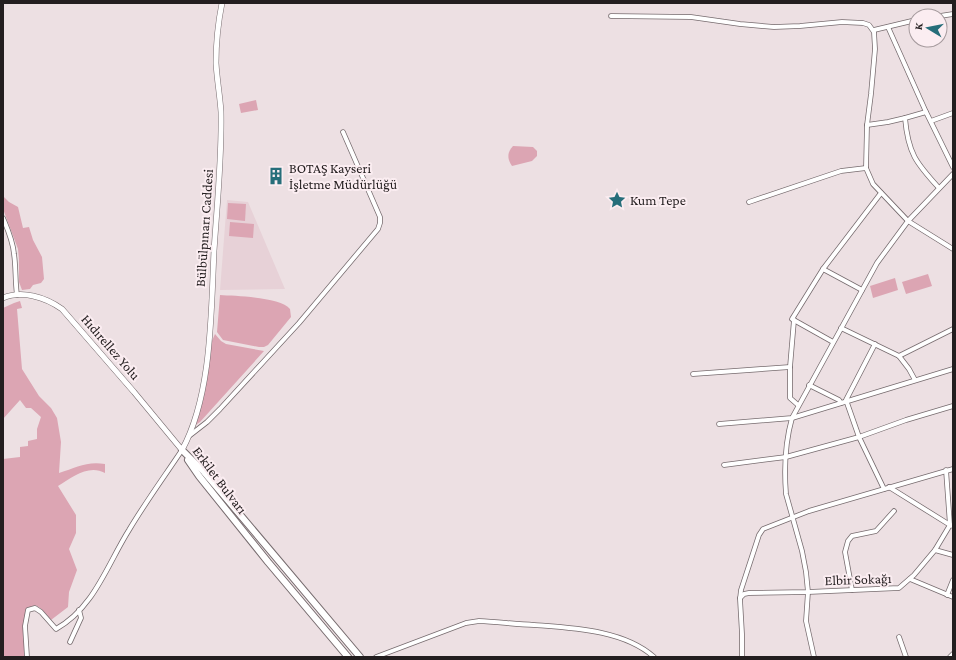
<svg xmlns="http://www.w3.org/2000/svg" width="956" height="660" font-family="'Crimson Pro',serif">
<rect width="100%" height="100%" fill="#ede0e3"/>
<polygon fill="#e7d1d7" points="227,200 248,202 285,289 220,290"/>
<g fill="#dca5b3">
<polygon points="256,100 258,110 241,113 239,104"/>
<path d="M 513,146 L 533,147 L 537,151 L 537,156 L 532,161 L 512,166 C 507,159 507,152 513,146 Z"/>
<polygon points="3,196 9,202 18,207 23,228 29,227 33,240 42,257 44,279 41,283 33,285 30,289 22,290 19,282 19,260 18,249 3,209"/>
<polygon points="228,203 246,204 245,221 227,219"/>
<polygon points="230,222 254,224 253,238 229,236"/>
<polygon points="928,274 932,286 906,294 902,282"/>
<polygon points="895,278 898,290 873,298 870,286"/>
<path d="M 220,295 C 236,296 281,297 290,309 L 291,317 L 268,345 L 264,347 L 259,347 L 223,340 L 217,332 Z"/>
<path d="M 20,301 L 22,308 L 17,309 L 22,369 L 39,396 L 51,408 L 57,418 L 61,442 L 59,473 C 76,468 86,461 105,464 L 105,473 C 89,464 72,477 58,486 L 76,515 L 76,533 L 69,549 L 77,570 L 69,592 L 68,607 L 51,620 C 43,610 33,595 25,616 L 25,657 L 3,657 L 3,459 L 20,457 L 20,447 L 28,446 L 28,441 L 37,439 L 37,429 L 41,417 L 31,408 L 26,408 L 20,400 L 3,419 L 3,308 L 14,303 Z"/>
<polygon points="215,334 221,341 226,344 264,351 200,422 191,428 202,383 208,350"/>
</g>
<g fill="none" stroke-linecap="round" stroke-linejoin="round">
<g stroke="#766b6e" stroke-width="5.5">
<g id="minor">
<polyline points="611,16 691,17 740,24 774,27 800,26 842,22 863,23 869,25 874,32 875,49 871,94 867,125 866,168 873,184 908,221 953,249"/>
<polyline points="940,16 953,14"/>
<polyline points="888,27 926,112"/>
<polyline points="874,30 916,20"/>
<polyline points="931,121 953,113"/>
<polyline points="867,125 888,122 905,118"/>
<path d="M 939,188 C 916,163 908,153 905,118 L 926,112 L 953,167"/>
<polyline points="749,202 841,171 866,168"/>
<path d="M 3,218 C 8,230 13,241 14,254 C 16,267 15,281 17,295"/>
<polyline points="823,269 881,193"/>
<polyline points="794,320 790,367 790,398 798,405"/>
<polyline points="841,328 899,356 909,369 915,380"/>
<polyline points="833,342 792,319 823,269 862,290"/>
<polyline points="875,344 846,400 859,437 884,489"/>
<polyline points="899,356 953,329"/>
<polyline points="693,374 790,367"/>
<polyline points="809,385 839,400 841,403"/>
<polyline points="719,424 792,418 953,369"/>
<polyline points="189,436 207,422 220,409 299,323 378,229 380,223 380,217 343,132"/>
<polyline points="724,465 786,457 859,437 906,420 953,406"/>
<polyline points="946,470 950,525 953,526"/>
<polyline points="935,550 953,555"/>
<polyline points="910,579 953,597"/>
<polyline points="852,590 845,552 848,541 852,536 876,531 894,511"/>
<polyline points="947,595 953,580"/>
<polyline points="740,598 744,594 749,593 808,592 899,588 914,575 935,550 950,525 889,487"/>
<polyline points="899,637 906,657"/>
<polyline points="70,642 81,618 79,610"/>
<path d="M 27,657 L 25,626 L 28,610 L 35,608 L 41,612 L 56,629 C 94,608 107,565 129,530 C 145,503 164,477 182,450"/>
<path d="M 376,657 L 466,623 L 479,621 C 497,622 516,624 534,625 C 573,628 624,630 654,657"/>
<polyline points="742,657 742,634 740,599 741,590 759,535 763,529 809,511 953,469"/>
<path d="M 814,657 L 806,621 L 808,592 L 806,572 L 802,551 L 786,494 C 784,469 785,443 792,418 L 877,263 L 908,221 L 953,174"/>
<polyline points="950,657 953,654"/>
</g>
</g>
<g stroke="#766b6e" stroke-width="6">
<path id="tertiary" d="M 3,298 C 22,290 45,297 62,309 L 134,392 L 182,450 C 212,395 211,313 214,251 C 217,205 222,158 221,112 C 220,96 217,80 216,63 C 216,43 218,23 222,3"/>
</g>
<g stroke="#766b6e" stroke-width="8">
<g id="primary">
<polyline points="182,450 204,472 360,657"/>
<polyline points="188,460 199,476 268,562 348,657"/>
</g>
</g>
<use href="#minor" stroke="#fff" stroke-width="4"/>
<use href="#tertiary" stroke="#fff" stroke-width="5"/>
<use href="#primary" stroke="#fff" stroke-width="6"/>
</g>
<defs>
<g id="building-bare" transform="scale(1.38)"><path d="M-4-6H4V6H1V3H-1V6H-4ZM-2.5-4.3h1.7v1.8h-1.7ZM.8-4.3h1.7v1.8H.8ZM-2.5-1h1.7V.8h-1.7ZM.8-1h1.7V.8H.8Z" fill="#266e7a" stroke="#fbedf1" stroke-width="2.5" paint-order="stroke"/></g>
<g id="sight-bare" transform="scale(1.38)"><path d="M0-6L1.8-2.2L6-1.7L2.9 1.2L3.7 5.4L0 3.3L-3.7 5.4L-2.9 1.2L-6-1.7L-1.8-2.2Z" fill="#266e7a" stroke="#fbedf1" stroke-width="2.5" paint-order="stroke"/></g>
</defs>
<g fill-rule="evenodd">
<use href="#building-bare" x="276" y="176"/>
<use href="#sight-bare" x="617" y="200"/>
</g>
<g text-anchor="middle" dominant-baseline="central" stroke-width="4" stroke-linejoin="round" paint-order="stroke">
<g font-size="14" fill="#231e1f" stroke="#fbedf1" text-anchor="start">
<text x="289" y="168">BOTAŞ Kayseri<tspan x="289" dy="16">İşletme Müdürlüğü</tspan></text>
<text x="630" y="200">Kum Tepe</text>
</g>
<g font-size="14" fill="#231e1f" stroke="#fbedf1">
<text transform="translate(204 228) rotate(-86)">Bülbülpınarı Caddesi</text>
<text transform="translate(111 347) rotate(49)">Hıdırellez Yolu</text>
<text transform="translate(220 480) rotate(53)">Erkilet Bulvarı</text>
<text transform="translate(858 579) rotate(-2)">Elbir Sokağı</text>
</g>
</g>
<rect width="956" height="660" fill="none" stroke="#231e1f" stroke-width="8"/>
<g transform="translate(928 28) rotate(280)"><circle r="19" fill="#fbedf1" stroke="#a59a9d"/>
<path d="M0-3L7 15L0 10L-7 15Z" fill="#266e7a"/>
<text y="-6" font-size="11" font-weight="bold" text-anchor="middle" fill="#231e1f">K</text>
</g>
</svg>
